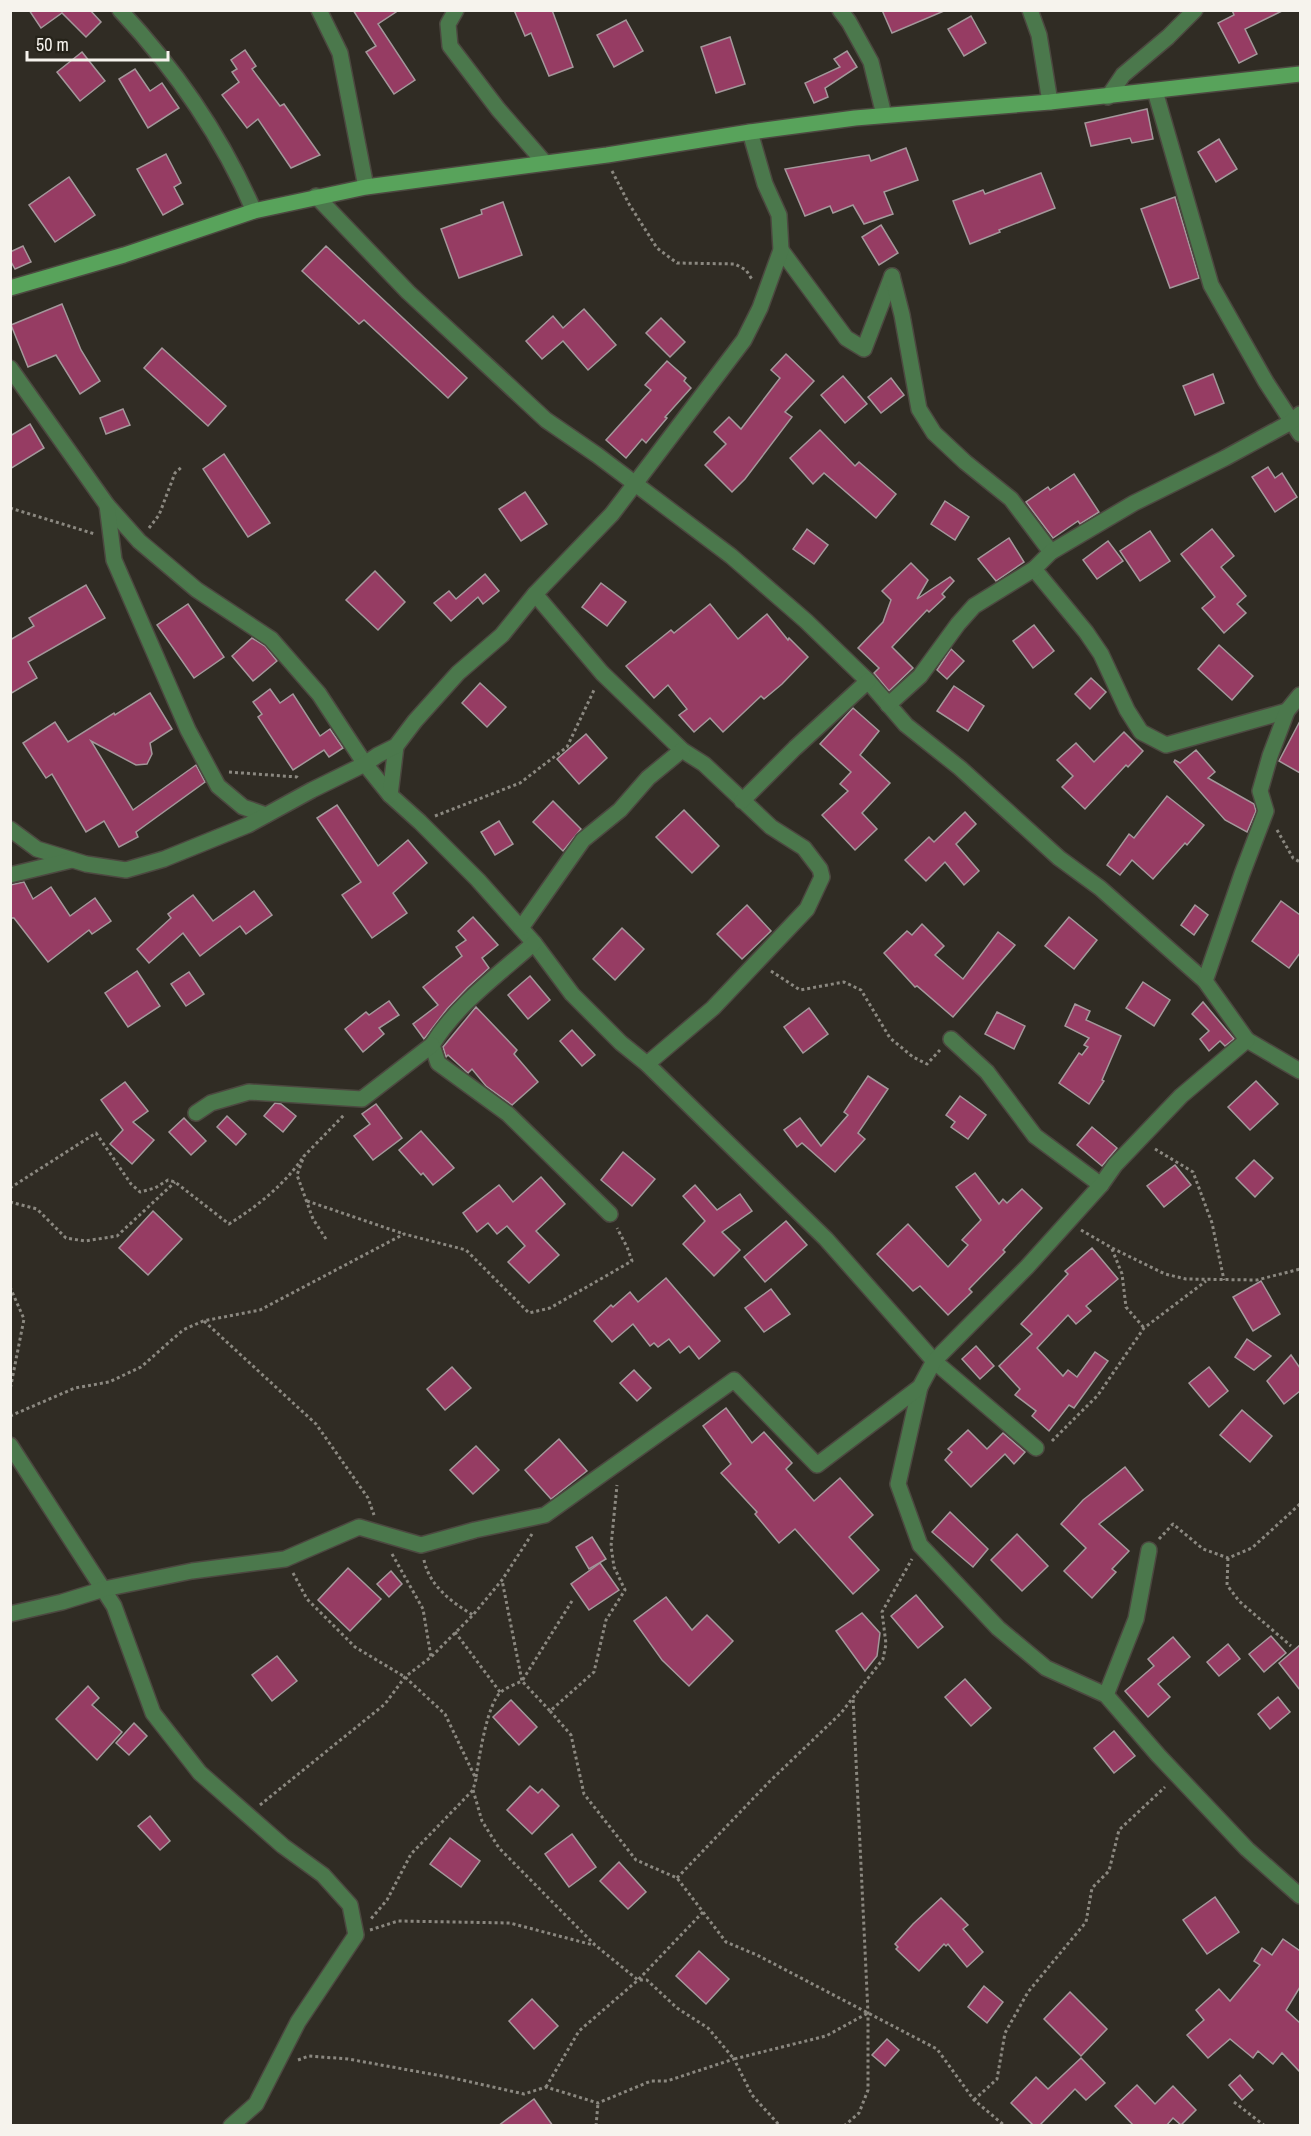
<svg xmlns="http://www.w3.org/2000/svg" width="1311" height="2136" font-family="'Archivo Narrow',sans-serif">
<rect width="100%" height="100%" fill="#302c24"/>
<g fill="#963c63" stroke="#a4979b" stroke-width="1.5">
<polygon points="29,10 90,10 101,22 86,37 62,13 41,28"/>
<polygon points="353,10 399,10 378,24 415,80 394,94 366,52 376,46"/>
<polygon points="514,10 552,10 573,67 549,76 531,33 525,36"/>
<polygon points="882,10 944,10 944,11 892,33"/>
<polygon points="1232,10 1284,10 1245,29 1257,54 1239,63 1218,23 1234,15"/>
<polygon points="971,16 986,43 964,56 948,29"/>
<polygon points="626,20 643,51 614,67 597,35"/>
<polygon points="730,37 745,84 716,93 701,47"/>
<polygon points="245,50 256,66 252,69 280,106 284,104 320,155 291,168 258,119 247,128 222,95 239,82 232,72 237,69 231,60"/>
<polygon points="847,51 857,67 825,88 828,97 814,103 805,83 840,67 834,59"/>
<polygon points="82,52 105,81 80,101 57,72"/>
<polygon points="135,69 150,91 162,83 179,108 148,128 119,79"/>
<polygon points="1147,109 1153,139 1132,143 1130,138 1091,146 1085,123"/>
<polygon points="1219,139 1237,169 1216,182 1198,152"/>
<polygon points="906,148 918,180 884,192 893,214 864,224 853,205 833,213 830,206 805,216 785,169 869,155 871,161"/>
<polygon points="166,154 181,183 174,187 183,204 163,215 137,169"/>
<polygon points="1041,173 1055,208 999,230 1000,232 970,244 953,201 983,190 985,194"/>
<polygon points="69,177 95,215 55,242 29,205"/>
<polygon points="1175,197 1199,278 1170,288 1141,209"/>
<polygon points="503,202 522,255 459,278 441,229 482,214 481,210"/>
<polygon points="881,225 898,253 879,265 862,237"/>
<polygon points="23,246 31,262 15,269 10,260 10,252"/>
<polygon points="326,246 467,378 448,398 364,320 359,324 302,271"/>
<polygon points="62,304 81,350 100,381 80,394 56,355 28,367 11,325"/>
<polygon points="584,309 616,345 588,370 563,341 542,359 526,341 553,316 563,328"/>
<polygon points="661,318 685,342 670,357 646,333"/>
<polygon points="162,348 226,406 208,426 144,368"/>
<polygon points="786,354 814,381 785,412 792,417 745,479 732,492 705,465 726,444 714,432 729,417 741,429 780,378 771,370"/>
<polygon points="667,361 686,378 684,381 691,388 665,417 667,418 646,443 642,439 626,458 606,440 651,390 645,385"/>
<polygon points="1213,374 1224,403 1195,415 1183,386"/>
<polygon points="843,376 867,404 845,423 821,395"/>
<polygon points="891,378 904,395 881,413 868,397"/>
<polygon points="123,409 130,425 106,434 100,418"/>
<polygon points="30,424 44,448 10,469 10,436"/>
<polygon points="820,430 855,466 859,462 896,494 876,518 824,473 813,484 790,458"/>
<polygon points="224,454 270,523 248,537 203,469"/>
<polygon points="1268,467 1275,478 1282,473 1297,497 1275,512 1252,477"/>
<polygon points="1074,474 1099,512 1080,524 1078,521 1053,538 1026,502 1048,487 1050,490"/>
<polygon points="525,492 547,524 521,541 499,509"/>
<polygon points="945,501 969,517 955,540 931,524"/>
<polygon points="807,529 828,545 814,564 793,549"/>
<polygon points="1212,529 1234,556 1221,567 1246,596 1237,604 1246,613 1224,633 1202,608 1215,597 1181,554"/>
<polygon points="1150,531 1170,561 1140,581 1120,551"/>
<polygon points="1009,538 1024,562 996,581 978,559"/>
<polygon points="1108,541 1123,561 1097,579 1083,560"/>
<polygon points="911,563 928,580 917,599 950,577 954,581 942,594 945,597 929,612 927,610 892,647 913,668 889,691 874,673 879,668 858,648 883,622 891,600 882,591"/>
<polygon points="375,571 405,602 378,630 346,600"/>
<polygon points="485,574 499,591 483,604 478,597 451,621 434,603 449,591 456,599"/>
<polygon points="601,583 626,602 607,626 582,607"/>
<polygon points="86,585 105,618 28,662 37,678 10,694 10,640 34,626 29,618"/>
<polygon points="188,604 224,657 194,678 157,625"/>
<polygon points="710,604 738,639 767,614 788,640 789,638 808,657 782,684 764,699 761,696 723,732 710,718 694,732 679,715 687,709 668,685 654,698 626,666 671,630 674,633"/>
<polygon points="1034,625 1054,651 1033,668 1013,641"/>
<polygon points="252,638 265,646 277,661 253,681 232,656"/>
<polygon points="1219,645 1253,676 1232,700 1198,669"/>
<polygon points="951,649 964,661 947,679 937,670"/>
<polygon points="1091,678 1106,692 1090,709 1075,694"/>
<polygon points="480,683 506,707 487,727 462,703"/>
<polygon points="954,686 984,706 968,731 937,711"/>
<polygon points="270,689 280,703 293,694 320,736 330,729 343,748 329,757 324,750 293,770 258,717 262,714 253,702"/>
<polygon points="150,693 172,729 150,743 152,754 147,764 136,765 91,741 133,810 196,765 205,782 136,832 138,837 119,847 104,821 86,832 52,774 46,778 23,743 55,722 68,742 114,713 115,715"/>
<polygon points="853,708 879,731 860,755 890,783 862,813 877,829 855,850 822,815 848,791 840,784 851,772 820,744"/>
<polygon points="1300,721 1300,773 1279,761"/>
<polygon points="1124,732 1143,751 1128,767 1126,765 1085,809 1062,787 1073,776 1057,760 1076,743 1094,762"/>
<polygon points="586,734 607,758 579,784 557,759"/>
<polygon points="1196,750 1215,772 1208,778 1254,804 1256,811 1247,832 1225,820 1174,762 1175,760 1180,763"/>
<polygon points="1167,796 1204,825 1187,845 1185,843 1153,879 1132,860 1120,875 1107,865 1129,834 1134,838"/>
<polygon points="553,801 581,829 563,851 533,822"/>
<polygon points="337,805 378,866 408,840 427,863 393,893 407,913 372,938 342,895 361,882 317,818"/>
<polygon points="684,810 719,846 692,873 656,837"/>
<polygon points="965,812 976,824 956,844 979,871 964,885 945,862 926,881 905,860 929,837 934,842"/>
<polygon points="499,821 513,844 495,855 481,832"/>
<polygon points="24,882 33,899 51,887 70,916 95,898 111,921 92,934 89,930 48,962 14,918 10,918 10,885"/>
<polygon points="254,891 272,915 246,934 240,926 200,956 183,933 149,963 137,949 171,918 168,914 193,895 213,921"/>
<polygon points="1281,901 1300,915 1300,953 1289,968 1252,941"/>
<polygon points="747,905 771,931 742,959 717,934"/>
<polygon points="1195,905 1208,915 1194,935 1181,925"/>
<polygon points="473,917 498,945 482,958 489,968 467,988 447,1009 424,1039 413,1024 438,1005 423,987 462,956 456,947 466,940 458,931"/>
<polygon points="1069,917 1097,940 1074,969 1045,946"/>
<polygon points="922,924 944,946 935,955 963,979 998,932 1015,945 953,1017 917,986 915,987 884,953 907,931 912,935"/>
<polygon points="622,928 644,949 615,980 593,959"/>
<polygon points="137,971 160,1006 128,1027 105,993"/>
<polygon points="189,972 204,994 186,1006 171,984"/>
<polygon points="530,976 550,1000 528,1019 508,995"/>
<polygon points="1143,982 1170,1000 1154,1026 1126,1008"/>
<polygon points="389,1001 399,1015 379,1028 384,1034 363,1052 345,1029 366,1012 369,1015"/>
<polygon points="1203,1002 1234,1039 1225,1046 1220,1041 1209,1051 1200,1039 1209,1031 1192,1014"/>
<polygon points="1075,1004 1090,1011 1086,1020 1121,1036 1102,1080 1104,1081 1089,1104 1059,1083 1079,1053 1082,1055 1088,1047 1084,1045 1089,1038 1065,1026"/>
<polygon points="476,1007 517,1050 514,1054 538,1082 512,1105 486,1086 472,1069 468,1073 448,1055 446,1057 443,1047"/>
<polygon points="809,1008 828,1034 803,1053 784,1027"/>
<polygon points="997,1012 1025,1026 1014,1049 985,1034"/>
<polygon points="572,1030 595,1055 582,1066 560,1041"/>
<polygon points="868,1076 888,1089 858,1133 865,1139 835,1172 802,1143 797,1147 784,1130 800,1118 821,1146 848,1115 844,1112"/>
<polygon points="1256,1081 1278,1104 1250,1130 1228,1107"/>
<polygon points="125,1082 148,1111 133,1122 154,1140 132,1164 110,1144 123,1130 101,1100"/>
<polygon points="960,1096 986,1115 968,1139 951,1127 955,1122 946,1115"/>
<polygon points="275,1103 281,1104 296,1116 283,1132 264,1116"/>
<polygon points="376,1104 402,1138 373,1160 354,1136 370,1124 362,1114"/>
<polygon points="227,1116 246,1134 236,1145 217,1127"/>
<polygon points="184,1118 206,1141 191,1155 169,1132"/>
<polygon points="1092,1127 1117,1148 1102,1166 1077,1145"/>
<polygon points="421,1131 454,1168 433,1185 423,1173 421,1175 399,1150"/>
<polygon points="623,1152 655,1179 632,1206 601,1180"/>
<polygon points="1254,1160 1273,1178 1255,1197 1236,1178"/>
<polygon points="1175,1165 1191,1185 1164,1207 1147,1186"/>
<polygon points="975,1173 999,1204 1003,1199 1007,1203 1022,1189 1042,1208 1003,1250 1005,1252 969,1289 972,1292 948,1315 920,1286 913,1291 877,1254 908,1224 948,1267 968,1245 962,1240 981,1220 956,1187"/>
<polygon points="541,1177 565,1204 536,1231 559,1255 529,1283 508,1262 525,1246 507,1226 497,1234 488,1223 477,1232 463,1213 499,1185 513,1202"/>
<polygon points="695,1185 717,1210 740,1194 752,1211 722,1232 740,1250 714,1276 683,1244 705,1221 683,1196"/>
<polygon points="153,1211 182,1239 148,1275 119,1248"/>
<polygon points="786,1221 807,1245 765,1282 744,1257"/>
<polygon points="1092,1248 1118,1279 1086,1306 1091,1311 1076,1324 1068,1315 1037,1348 1063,1376 1068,1370 1077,1377 1095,1352 1108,1361 1074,1408 1069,1405 1049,1431 1032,1416 1036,1411 1015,1395 1020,1389 999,1366 1032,1334 1021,1324 1068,1274 1065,1271"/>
<polygon points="666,1278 720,1341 699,1359 689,1346 680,1353 669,1339 658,1347 654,1343 650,1346 633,1324 612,1342 594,1321 611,1305 613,1307 630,1292 638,1302"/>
<polygon points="1261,1281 1280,1314 1253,1331 1233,1297"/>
<polygon points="771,1289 790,1314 764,1332 745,1308"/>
<polygon points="1247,1339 1271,1356 1254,1370 1235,1357"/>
<polygon points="976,1346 994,1366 980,1379 962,1359"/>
<polygon points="1291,1355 1300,1368 1300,1391 1284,1404 1267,1381"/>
<polygon points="452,1367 471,1388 445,1410 427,1389"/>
<polygon points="1209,1367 1228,1391 1209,1407 1189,1383"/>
<polygon points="634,1370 651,1388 637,1401 620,1383"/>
<polygon points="726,1408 752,1443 764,1432 792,1463 786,1469 814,1501 840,1478 873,1515 849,1537 879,1570 853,1594 795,1529 779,1543 755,1514 757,1512 721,1473 731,1464 703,1426"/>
<polygon points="1242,1410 1272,1436 1250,1462 1220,1435"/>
<polygon points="968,1430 987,1449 1003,1433 1025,1452 1014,1464 1005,1454 971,1487 945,1460 952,1452 948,1449"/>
<polygon points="559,1439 587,1471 551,1499 525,1470"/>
<polygon points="476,1446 499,1470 473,1494 450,1470"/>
<polygon points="1125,1467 1143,1490 1099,1524 1129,1551 1112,1569 1116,1572 1092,1598 1064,1571 1086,1548 1061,1524 1083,1500"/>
<polygon points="950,1512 988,1549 973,1567 932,1532"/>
<polygon points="1017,1534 1048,1566 1022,1591 991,1560"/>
<polygon points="592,1537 606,1559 589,1569 576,1547"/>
<polygon points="600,1563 619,1590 589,1610 571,1584"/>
<polygon points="348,1568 381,1599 350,1631 318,1600"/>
<polygon points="391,1571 402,1584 389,1597 377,1584"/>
<polygon points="916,1595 943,1627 918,1648 891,1616"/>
<polygon points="666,1597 692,1630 707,1615 733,1641 689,1686 662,1660 634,1621"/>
<polygon points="862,1613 880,1633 877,1656 865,1671 836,1631"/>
<polygon points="1271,1636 1286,1653 1264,1672 1249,1654"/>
<polygon points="1173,1637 1190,1657 1158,1684 1170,1697 1148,1717 1125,1691 1154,1666 1148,1659"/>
<polygon points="1228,1644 1240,1659 1219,1676 1207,1662"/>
<polygon points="1300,1645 1300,1690 1279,1663"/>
<polygon points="277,1656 297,1681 272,1701 252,1675"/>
<polygon points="965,1679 991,1708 971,1726 945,1697"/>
<polygon points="88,1686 99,1698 92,1705 122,1732 97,1760 56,1719"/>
<polygon points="1278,1697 1290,1712 1270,1729 1258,1714"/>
<polygon points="511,1700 537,1727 519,1745 493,1717"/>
<polygon points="134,1723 147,1736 129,1755 116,1743"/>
<polygon points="1114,1731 1135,1756 1114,1773 1094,1748"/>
<polygon points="530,1786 538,1793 542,1789 559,1806 532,1834 507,1810"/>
<polygon points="150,1816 170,1841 160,1850 138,1826"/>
<polygon points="572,1834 596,1867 569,1887 545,1854"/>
<polygon points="450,1838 480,1861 461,1887 430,1864"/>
<polygon points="619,1862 646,1892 628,1909 600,1881"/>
<polygon points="1215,1897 1239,1932 1207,1954 1183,1920"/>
<polygon points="941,1898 968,1925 963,1929 983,1952 967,1967 948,1944 946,1946 944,1944 919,1971 896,1949 898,1947 895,1944 913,1924"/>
<polygon points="1283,1939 1300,1951 1300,1987 1286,2010 1300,2023 1300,2072 1282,2053 1273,2064 1258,2051 1253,2058 1230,2039 1208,2058 1187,2035 1204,2020 1196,2010 1219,1989 1230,2001 1260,1965 1254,1961 1262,1948 1272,1955"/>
<polygon points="699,1951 729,1979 706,2004 676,1976"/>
<polygon points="984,1986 1003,2002 987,2023 968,2007"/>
<polygon points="1070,1992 1107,2029 1081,2056 1044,2019"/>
<polygon points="532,1999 558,2026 534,2049 509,2021"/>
<polygon points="887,2039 899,2050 885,2066 872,2055"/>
<polygon points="1081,2058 1105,2083 1086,2100 1075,2089 1039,2126 1034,2126 1011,2103 1036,2077 1048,2089"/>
<polygon points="1240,2075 1253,2090 1242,2100 1229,2085"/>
<polygon points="1137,2085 1155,2104 1173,2086 1196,2110 1181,2125 1173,2118 1166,2126 1134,2126 1115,2106"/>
<polygon points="534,2099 553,2126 498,2126"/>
</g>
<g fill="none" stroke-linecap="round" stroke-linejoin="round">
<g stroke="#4c4840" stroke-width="18">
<g id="minor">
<path d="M 120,10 C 175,69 222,137 254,211"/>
<polyline points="319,10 340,53 366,187"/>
<polyline points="456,10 448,24 450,46 498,109 545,163"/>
<polyline points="840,10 849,22 871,62 884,115"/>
<polyline points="1030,10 1039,35 1050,102"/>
<polyline points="1155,91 1211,285 1266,382 1300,434"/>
<polyline points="1108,97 1123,75 1168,37 1195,10"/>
<polyline points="316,196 408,292 546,420 597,455 731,556 806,621 868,681 906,725 960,768 1059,858 1100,888 1205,981"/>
<polyline points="781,250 846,338 864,349 892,276"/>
<polyline points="892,276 902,315 919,409 934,433 965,462 1011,499 1051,552"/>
<polyline points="10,368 107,505 139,541 197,590 271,639 319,694 365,764 390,795 420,822 478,880 534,943 572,994 621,1043 647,1064 826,1239 934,1361 1036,1448"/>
<polyline points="107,505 114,560 188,730 218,786 243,807 266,815"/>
<polyline points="1034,569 1086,632 1101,654 1127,710 1141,732 1166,745 1287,711"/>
<polyline points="535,594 602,673 682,750 704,764 771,827 804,848 820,869 822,877 807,909 713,1008 647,1064"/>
<polyline points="888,705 920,676 958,624 974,606 1034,569 1051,552 1134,503 1225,458 1291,422 1300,414"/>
<polyline points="390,795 396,746"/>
<polyline points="742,801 795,748 868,681"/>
<polyline points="10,829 37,849 86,864 126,870 164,859 248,825 312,790 365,764 378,755 396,746 415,721 458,673 502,635 535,594 612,514 744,340 760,308 781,250 779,215 765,184 750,132"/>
<polyline points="10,875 72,860"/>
<polyline points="521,928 583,840 620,810 648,778 682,750"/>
<path d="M 534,943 C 498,975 458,1003 432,1045 L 438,1063 L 508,1114 L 610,1214"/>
<polyline points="951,1039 987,1072 1035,1136 1101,1185"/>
<polyline points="1247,1040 1300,1071"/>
<polyline points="196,1113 211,1103 249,1092 362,1099 432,1045"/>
<polyline points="920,1387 898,1484 920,1545 998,1628 1046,1668 1106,1695 1158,1755 1247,1849 1300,1896"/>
<polyline points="10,1445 114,1606 153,1713 200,1773 283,1846 323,1875 350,1905 356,1935 298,2022 256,2104 231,2126"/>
<polyline points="10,1614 62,1602 104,1589 192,1571 285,1559 359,1527 421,1545 475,1530 545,1515 734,1380 817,1465 920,1387 934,1361 1027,1267 1101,1185 1115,1165 1181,1096 1247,1040 1205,981 1242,874 1266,811 1260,791 1270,756 1287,711 1300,695"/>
<polyline points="1106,1695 1136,1619 1149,1550"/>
</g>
</g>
<g stroke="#4c4840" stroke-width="18">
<polyline id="secondary" points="10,288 124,255 254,211 366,187 607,155 750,132 855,118 1050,102 1300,74"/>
</g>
<g stroke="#8b8880" stroke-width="3" stroke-dasharray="3 3" stroke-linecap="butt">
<polyline points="612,171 629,204 657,248 677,263 735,264 746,270 753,281"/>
<polyline points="10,508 95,534"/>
<polyline points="149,528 159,515 175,473 183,466"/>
<polyline points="229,772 297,777 299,779"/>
<polyline points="435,816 520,783 567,747 595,688"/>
<polyline points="1277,830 1293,858 1300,862"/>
<polyline points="771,971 800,990 844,982 861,990 890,1038 913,1057 927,1064 940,1050"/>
<polyline points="1155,1149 1193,1172 1212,1223 1224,1280"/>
<path d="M 10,1188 L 96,1133 L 131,1184 L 140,1192 L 155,1188 L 168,1180 L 175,1182 L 229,1224 C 259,1205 284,1185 304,1156"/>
<polyline points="307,1201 404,1234"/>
<polyline points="10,1202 37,1209 66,1238 85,1241 117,1236 175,1182"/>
<polyline points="1081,1230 1112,1248 1165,1274 1186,1279 1257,1280 1300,1269"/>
<polyline points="326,1239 313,1219 297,1175 304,1156 345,1114"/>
<polyline points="1112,1249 1122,1274 1126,1307 1144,1328"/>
<polyline points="10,1287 24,1319 10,1390"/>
<polyline points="204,1321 316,1424 368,1498 374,1515"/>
<polyline points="10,1416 75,1388 109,1382 141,1367 183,1330 203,1321 260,1310 404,1234 466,1250 529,1313 550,1308 632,1261 627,1247 617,1228"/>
<polyline points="1052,1441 1098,1395 1144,1328 1206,1281"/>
<polyline points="1159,1539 1173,1524 1203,1549 1228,1558 1252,1548 1300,1504"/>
<polyline points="392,1554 423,1609 431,1657"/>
<polyline points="1228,1558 1227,1585 1239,1601 1291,1646"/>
<path d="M 424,1560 C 429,1585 451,1602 473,1615"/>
<polyline points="293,1573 307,1599 355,1647 405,1677 445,1714 476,1779 473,1790 411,1854 387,1900 370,1920"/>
<polyline points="572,1601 522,1681 550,1711 594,1672 606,1620 625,1590 614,1567 611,1546 617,1485"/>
<polyline points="455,1632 500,1692"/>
<polyline points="550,1711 571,1735 584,1794 636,1860 677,1878 726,1942 757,1955 937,2049 974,2100 1005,2126"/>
<path d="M 476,1777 C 479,1759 487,1703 501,1692 C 507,1687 516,1684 522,1681 L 502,1580"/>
<polyline points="473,1790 482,1821 499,1848 595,1945 638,1980 647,1980 677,2008 708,2028 734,2059 826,2036 868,2013"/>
<polyline points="260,1805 385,1704 405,1677 431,1657 473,1615 502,1580 532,1534"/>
<polyline points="677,1878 769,1782 841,1713 883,1659 886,1644 882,1612 912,1559"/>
<polyline points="370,1930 398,1921 510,1923 593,1945"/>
<polyline points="298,2060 309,2056 348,2059 453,2078 524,2094 546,2087 598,2103 651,2081 667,2081 734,2059 752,2095 780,2126"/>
<polyline points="546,2087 579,2031 638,1980 703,1912"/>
<polyline points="974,2100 997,2079 1005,2033 1028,1992 1086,1922 1092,1888 1109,1871 1119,1830 1165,1787"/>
<polyline points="1234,2102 1265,2126"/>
<polyline points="596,2126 598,2103"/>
<polyline points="844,2126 859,2113 868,2090 868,2013 853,1697"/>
</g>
<use href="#minor" stroke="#4b784c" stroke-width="15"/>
<use href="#secondary" stroke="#58a35b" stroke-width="15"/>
</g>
<rect width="1311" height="2136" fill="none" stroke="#f6f3ed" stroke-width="24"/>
<path d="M27 51v9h141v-9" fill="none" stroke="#f6f3ed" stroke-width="3"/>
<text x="36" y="51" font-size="18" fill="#f6f3ed" stroke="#26231a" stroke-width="4.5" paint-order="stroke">50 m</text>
</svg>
